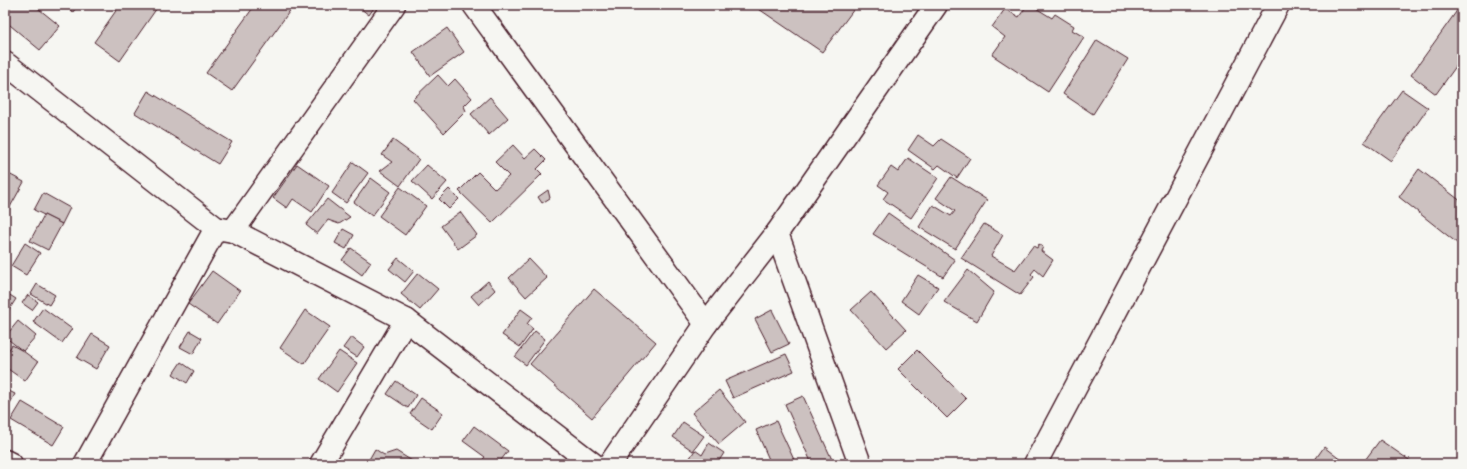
<svg xmlns="http://www.w3.org/2000/svg" width="1467" height="469" font-family="'Shantell Sans',sans-serif">
<rect width="100%" height="100%" fill="#f6f6f2"/>
<filter id="ink" filterUnits="userSpaceOnUse"><feTurbulence type="fractalNoise" baseFrequency=".025" numOctaves="2"/><feDisplacementMap in="SourceGraphic" scale="8" xChannelSelector="R" yChannelSelector="G"/><feConvolveMatrix kernelMatrix="1 2 1 2 8 2 1 2 1" color-interpolation-filters="sRGB"/></filter>
<g filter="url(#ink)">
<g fill="#ccc1c0" stroke="#4a1f2b">
<polygon points="5,5 34,5 60,26 40,50 5,21"/>
<polygon points="63,5 78,5 73,12"/>
<polygon points="120,5 159,5 120,61 94,42"/>
<polygon points="255,5 294,5 232,91 206,73"/>
<polygon points="356,5 376,5 369,15"/>
<polygon points="753,5 857,5 822,52"/>
<polygon points="1027,5 1031,5 1052,18 1055,14 1074,26 1072,30 1084,37 1048,92 992,55 1005,37 992,27 1005,9 1019,17"/>
<polygon points="1461,5 1462,58 1436,94 1411,75"/>
<polygon points="447,28 464,52 430,76 413,52"/>
<polygon points="1097,40 1128,59 1093,114 1063,94"/>
<polygon points="438,75 448,86 455,79 472,98 464,106 466,111 444,133 413,99"/>
<polygon points="1402,90 1428,108 1391,161 1364,142"/>
<polygon points="148,91 232,142 218,164 135,113"/>
<polygon points="490,97 508,118 489,135 471,114"/>
<polygon points="918,135 934,146 941,139 970,158 957,178 939,165 935,169 908,150"/>
<polygon points="393,140 419,159 400,186 380,171 392,162 382,155"/>
<polygon points="513,145 525,158 535,149 546,160 537,169 542,174 492,223 459,191 478,172 495,189 509,176 495,162"/>
<polygon points="908,158 938,178 911,218 883,199 888,192 878,185 891,167 898,172"/>
<polygon points="353,162 368,173 346,203 332,193"/>
<polygon points="297,164 329,186 312,212 293,199 287,208 273,198"/>
<polygon points="427,165 447,182 432,199 412,181"/>
<polygon points="1419,169 1462,202 1462,247 1399,197"/>
<polygon points="5,172 24,182 5,216"/>
<polygon points="951,177 987,200 955,249 919,227 933,205 951,216 955,211 936,198"/>
<polygon points="371,178 390,192 372,216 354,202"/>
<polygon points="400,187 426,206 405,235 379,216"/>
<polygon points="449,189 459,199 449,209 439,199"/>
<polygon points="548,190 550,198 542,203 538,197"/>
<polygon points="43,193 70,208 62,224 34,210"/>
<polygon points="327,199 350,217 339,224 328,220 317,234 306,225"/>
<polygon points="460,212 477,235 458,249 441,226"/>
<polygon points="888,213 955,260 943,277 873,234"/>
<polygon points="44,215 62,224 48,250 30,241"/>
<polygon points="984,224 1003,235 991,256 1015,270 1033,246 1037,248 1039,244 1043,247 1041,251 1053,260 1043,276 1035,269 1031,274 1034,277 1020,295 961,258"/>
<polygon points="343,229 354,235 346,249 335,243"/>
<polygon points="25,243 40,253 26,275 11,266"/>
<polygon points="351,248 371,262 362,275 342,260"/>
<polygon points="398,258 414,271 405,282 389,269"/>
<polygon points="529,259 547,278 526,297 509,278"/>
<polygon points="968,270 994,292 977,321 944,302"/>
<polygon points="212,271 240,291 217,324 188,304"/>
<polygon points="418,273 438,289 420,310 401,294"/>
<polygon points="918,275 938,287 919,314 901,301"/>
<polygon points="488,281 495,290 479,305 471,296"/>
<polygon points="37,284 55,295 49,305 31,294"/>
<polygon points="594,289 656,342 592,418 530,364"/>
<polygon points="5,292 16,299 5,316"/>
<polygon points="871,292 906,330 886,348 851,310"/>
<polygon points="28,295 38,302 32,310 22,303"/>
<polygon points="43,308 72,329 62,343 33,322"/>
<polygon points="521,309 532,317 527,324 533,329 520,347 502,335"/>
<polygon points="305,310 330,327 304,364 280,348"/>
<polygon points="772,310 789,344 772,352 755,319"/>
<polygon points="18,321 36,336 23,351 5,337"/>
<polygon points="190,331 202,338 193,354 180,347"/>
<polygon points="535,331 545,339 526,365 515,357"/>
<polygon points="92,334 110,345 96,369 77,358"/>
<polygon points="351,337 364,347 357,357 343,348"/>
<polygon points="12,345 23,351 38,362 25,381 5,367 5,355"/>
<polygon points="917,350 966,399 947,418 898,369"/>
<polygon points="339,351 357,363 337,392 319,379"/>
<polygon points="786,354 794,371 733,398 725,381"/>
<polygon points="181,362 194,371 187,383 173,374"/>
<polygon points="396,381 416,395 408,408 387,394"/>
<polygon points="5,389 15,394 5,413"/>
<polygon points="719,390 745,422 719,444 692,413"/>
<polygon points="803,396 834,464 812,464 785,404"/>
<polygon points="421,398 443,413 432,429 410,414"/>
<polygon points="22,402 64,427 53,445 11,420"/>
<polygon points="776,421 796,464 771,464 756,430"/>
<polygon points="683,422 704,436 693,451 673,437"/>
<polygon points="474,426 508,451 498,464 479,464 485,457 463,441"/>
<polygon points="1380,440 1412,462 1411,464 1362,464"/>
<polygon points="709,443 724,453 717,464 686,464 695,450 702,455"/>
<polygon points="1324,447 1346,464 1312,464"/>
<polygon points="375,449 384,455 396,451 417,464 368,464 367,463"/>
</g>
<g fill="none" stroke-linecap="round" stroke-linejoin="round">
<g stroke="#4a1f2b" stroke-width="25">
<g id="minor">
<polyline points="474,5 706,324"/>
<polyline points="5,63 216,228 233,231 406,320 593,464"/>
<polyline points="233,231 394,5"/>
<polyline points="777,233 860,464"/>
<polyline points="5,461 11,464"/>
<polyline points="85,464 216,228"/>
<polyline points="321,464 406,320"/>
<polyline points="610,464 706,324 777,233 936,5"/>
<polyline points="1035,464 1278,5"/>
</g>
</g>
<use href="#minor" stroke="#f6f6f2" stroke-width="22"/>
</g>
</g>
<rect width="1467" height="469" fill="none" stroke="#f6f6f2" stroke-width="20"/>
<rect x="10" y="10" width="1447" height="449" fill="none" stroke="#4a1f2b" stroke-width="1.5" filter="url(#ink)"/>
</svg>
